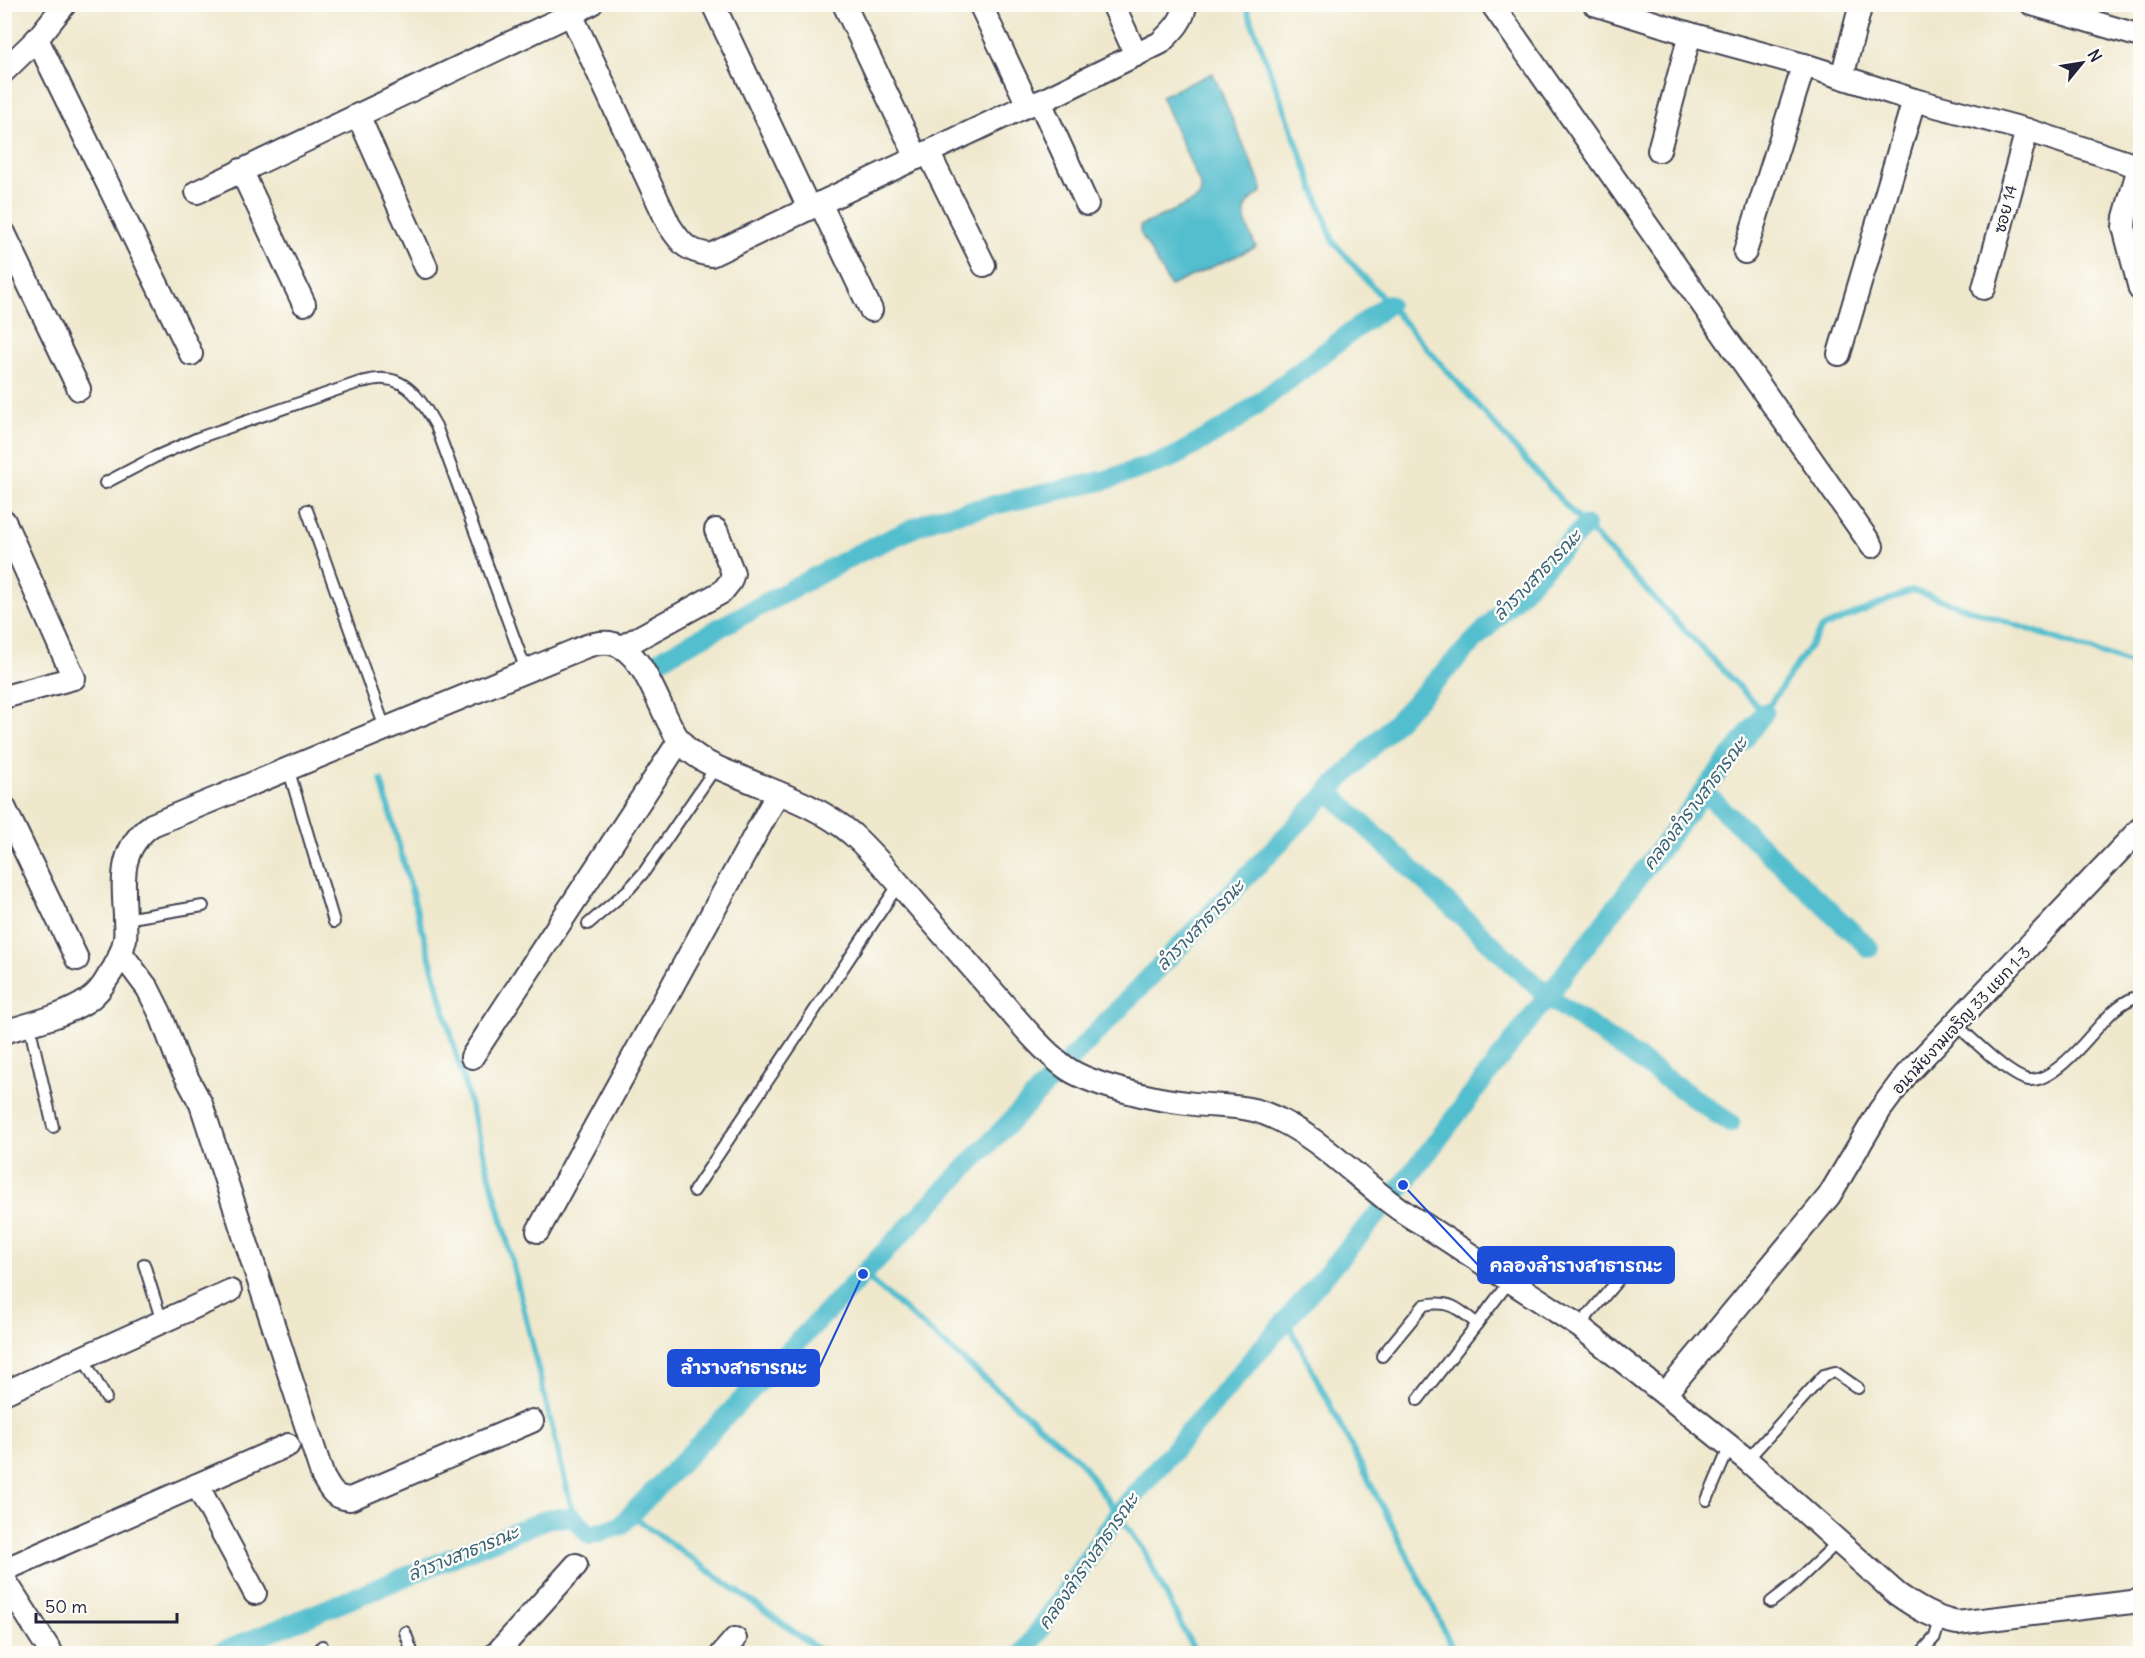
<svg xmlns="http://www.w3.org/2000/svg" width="2145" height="1658" font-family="Delius,'Playpen Sans Thai',sans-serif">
<rect width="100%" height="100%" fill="#fdfcf7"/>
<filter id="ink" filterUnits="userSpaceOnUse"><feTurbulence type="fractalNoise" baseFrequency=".0167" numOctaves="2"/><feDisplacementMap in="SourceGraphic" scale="12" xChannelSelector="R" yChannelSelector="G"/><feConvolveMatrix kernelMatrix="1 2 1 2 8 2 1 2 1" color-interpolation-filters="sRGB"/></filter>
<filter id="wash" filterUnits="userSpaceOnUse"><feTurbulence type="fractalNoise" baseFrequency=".008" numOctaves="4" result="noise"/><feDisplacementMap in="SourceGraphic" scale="24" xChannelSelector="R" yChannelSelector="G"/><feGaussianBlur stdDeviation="1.35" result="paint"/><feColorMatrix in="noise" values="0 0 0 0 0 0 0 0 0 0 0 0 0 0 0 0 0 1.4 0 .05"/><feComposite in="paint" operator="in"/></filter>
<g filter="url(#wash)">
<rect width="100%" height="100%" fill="#efe8cd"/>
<path fill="#53bece" stroke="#3a7084" stroke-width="1.5" d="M 1213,73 L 1262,188 L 1262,192 C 1234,208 1246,223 1256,247 L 1170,286 L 1140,232 L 1140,226 L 1194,201 L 1200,196 L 1201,187 L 1161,96 Z"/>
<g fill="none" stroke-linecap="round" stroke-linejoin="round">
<g stroke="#53bece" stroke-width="6">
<polyline points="1245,4 1334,243 1569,509 1764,713 1822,628 1912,590 2140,667"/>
<polyline points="381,780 503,1224 574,1518"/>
<polyline points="863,1274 1078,1459 1143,1549 1196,1654"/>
<polyline points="1286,1319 1430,1600 1455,1654"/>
<polyline points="631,1515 825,1654"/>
</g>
<g stroke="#53bece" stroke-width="20">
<polyline points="661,659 859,553 936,518 1106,480 1172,458 1231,424 1388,304"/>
<polyline points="1328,791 1547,996 1730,1123"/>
<polyline points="1704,792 1869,948"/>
<polyline points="217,1654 549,1518 574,1518 590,1535 620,1526 1585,526"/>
<polyline points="1023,1654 1118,1514 1403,1185 1764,713"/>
</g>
</g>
</g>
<g filter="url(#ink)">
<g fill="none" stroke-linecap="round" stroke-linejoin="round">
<g stroke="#414051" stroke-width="14">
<g id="service">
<path d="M 105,483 L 155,457 L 198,438 L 360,382 C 368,381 376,378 384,379 C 409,379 425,406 436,426 L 526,670"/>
<polyline points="307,510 385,728"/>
<polyline points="288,768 334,922"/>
<polyline points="125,919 203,906"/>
<polyline points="588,924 629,889 644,872 716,767"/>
<polyline points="29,1024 53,1127"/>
<path d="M 1955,1024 C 1972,1038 2009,1077 2029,1080 C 2050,1082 2079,1049 2092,1034 C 2105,1020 2115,1006 2133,998"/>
<polyline points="694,1191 899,884"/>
<polyline points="144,1264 162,1322"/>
<polyline points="1579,1326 1630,1266"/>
<path d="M 1382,1356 L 1424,1305 C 1450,1300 1458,1308 1477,1324 L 1509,1282"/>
<polyline points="83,1358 106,1398"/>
<polyline points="1418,1400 1477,1324"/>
<polyline points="1747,1460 1824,1375 1835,1372 1858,1388"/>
<polyline points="1707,1500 1730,1446"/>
<polyline points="1771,1602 1794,1584 1838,1542"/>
<polyline points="405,1632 413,1654"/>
<polyline points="322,1646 326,1654"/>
<polyline points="1920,1654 1935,1637 1940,1620"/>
</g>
</g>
<g stroke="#414051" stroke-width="26">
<g id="minor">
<path d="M 591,4 L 571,14 L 669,225 C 682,245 687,251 711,255 L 1028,105 L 1040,102 L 1160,43 C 1171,32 1184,21 1185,4"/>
<polyline points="713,4 809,208"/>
<polyline points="844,4 917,158"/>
<polyline points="980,4 1028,105"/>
<polyline points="1113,4 1136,55"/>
<polyline points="1492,4 1872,546"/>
<polyline points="1594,4 1690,34 1804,65 1914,100 2027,130 2140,167"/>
<polyline points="2032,4 2140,36"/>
<polyline points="37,39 191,354"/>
<polyline points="4,71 37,39 65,4"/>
<polyline points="1842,77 1861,4"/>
<polyline points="1040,102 1087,204"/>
<polyline points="358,115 426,267"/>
<polyline points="1659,150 1690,34"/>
<polyline points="928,152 984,265"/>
<polyline points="2140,164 2125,217 2124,227 2140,289"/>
<polyline points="241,170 304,304"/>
<polyline points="197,192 571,14"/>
<polyline points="820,203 871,310"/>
<polyline points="4,233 79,389"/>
<polyline points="1745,252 1804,65"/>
<polyline points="1984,288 2027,130"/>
<polyline points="1839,354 1914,100"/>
<polyline points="4,521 74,678 4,697"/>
<polyline points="622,647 722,592 730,582 733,573 716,530"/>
<polyline points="4,807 77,959"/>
<path d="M 121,953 L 148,989 L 160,1013 L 178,1061 L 201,1104 L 323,1477 C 331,1491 333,1497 350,1499 L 532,1421"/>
<path d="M 4,1032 C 32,1023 62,1017 87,1001 C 96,995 103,986 108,977 C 116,966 122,953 125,939 C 126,932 125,924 125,916 C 123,879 119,848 152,825 L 584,647 C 592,644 601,642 610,643 C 646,649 659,713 679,740 C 693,758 717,768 738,776 C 777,793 819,806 852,834 C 874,854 894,878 914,901 C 943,934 972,968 1002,1002 C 1021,1024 1041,1049 1065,1067 C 1089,1085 1157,1100 1187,1103 C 1214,1107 1240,1104 1266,1114 C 1326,1137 1368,1194 1423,1224 L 1579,1326 L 1747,1460 L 1897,1594 C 1917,1608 1933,1618 1957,1623 L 2140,1601"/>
<polyline points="472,1057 680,740"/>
<polyline points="538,1231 778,793"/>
<polyline points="4,1393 230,1291"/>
<polyline points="1665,1394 1829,1196 1880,1110 1906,1075 2140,829"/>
<polyline points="197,1485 255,1593"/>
<polyline points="4,1570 288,1445"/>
<polyline points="4,1579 52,1654"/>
<polyline points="496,1654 576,1565"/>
<polyline points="722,1654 735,1639"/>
</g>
</g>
<use href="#service" stroke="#fff" stroke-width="10"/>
<use href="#minor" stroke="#fff" stroke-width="22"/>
</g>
</g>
<g text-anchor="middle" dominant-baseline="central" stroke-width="5" stroke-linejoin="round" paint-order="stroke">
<g font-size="16" fill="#22223b" stroke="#fdfcf7">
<text transform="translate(2005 209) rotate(-75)">ซอย 14</text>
<text transform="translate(1961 1020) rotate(-47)">อนามัยงามเจริญ 33 แยก 1-3</text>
</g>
<g font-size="18" font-style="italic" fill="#366076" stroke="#fdfcf7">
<text transform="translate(1537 575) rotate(-46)">ลำรางสาธารณะ</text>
<text transform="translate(1695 803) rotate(-53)">คลองลำรางสาธารณะ</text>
<text transform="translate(1200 925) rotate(-46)">ลำรางสาธารณะ</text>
<text transform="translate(463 1553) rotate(-22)">ลำรางสาธารณะ</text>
<text transform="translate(1088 1561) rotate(-55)">คลองลำรางสาธารณะ</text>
</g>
</g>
<path fill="none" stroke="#1d4ed8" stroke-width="2" d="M1403 1185L1478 1265M863 1274L819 1368"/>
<g fill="#1d4ed8" stroke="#fdfcf7" stroke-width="2">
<circle cx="1403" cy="1185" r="6"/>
<circle cx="863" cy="1274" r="6"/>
</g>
<g fill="#1d4ed8" stroke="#1d4ed8" stroke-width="2">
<rect x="1478" y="1247" width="196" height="36" rx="6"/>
<rect x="668" y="1350" width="151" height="36" rx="6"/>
</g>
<g font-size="18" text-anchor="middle" font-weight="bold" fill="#fff">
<text x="1576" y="1272">คลองลำรางสาธารณะ</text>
<text x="744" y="1374">ลำรางสาธารณะ</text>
</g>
<rect width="2145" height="1658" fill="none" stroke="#fdfcf7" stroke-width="24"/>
<g transform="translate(2082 63) rotate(60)" stroke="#fdfcf7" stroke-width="4.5" paint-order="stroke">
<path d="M0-4.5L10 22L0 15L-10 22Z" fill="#22223b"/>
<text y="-9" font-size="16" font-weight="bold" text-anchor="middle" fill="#22223b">N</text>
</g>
<path d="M36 1613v9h141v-9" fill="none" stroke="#22223b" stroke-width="3"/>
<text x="45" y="1613" font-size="18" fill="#22223b" stroke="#fdfcf7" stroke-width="4.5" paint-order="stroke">50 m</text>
</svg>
